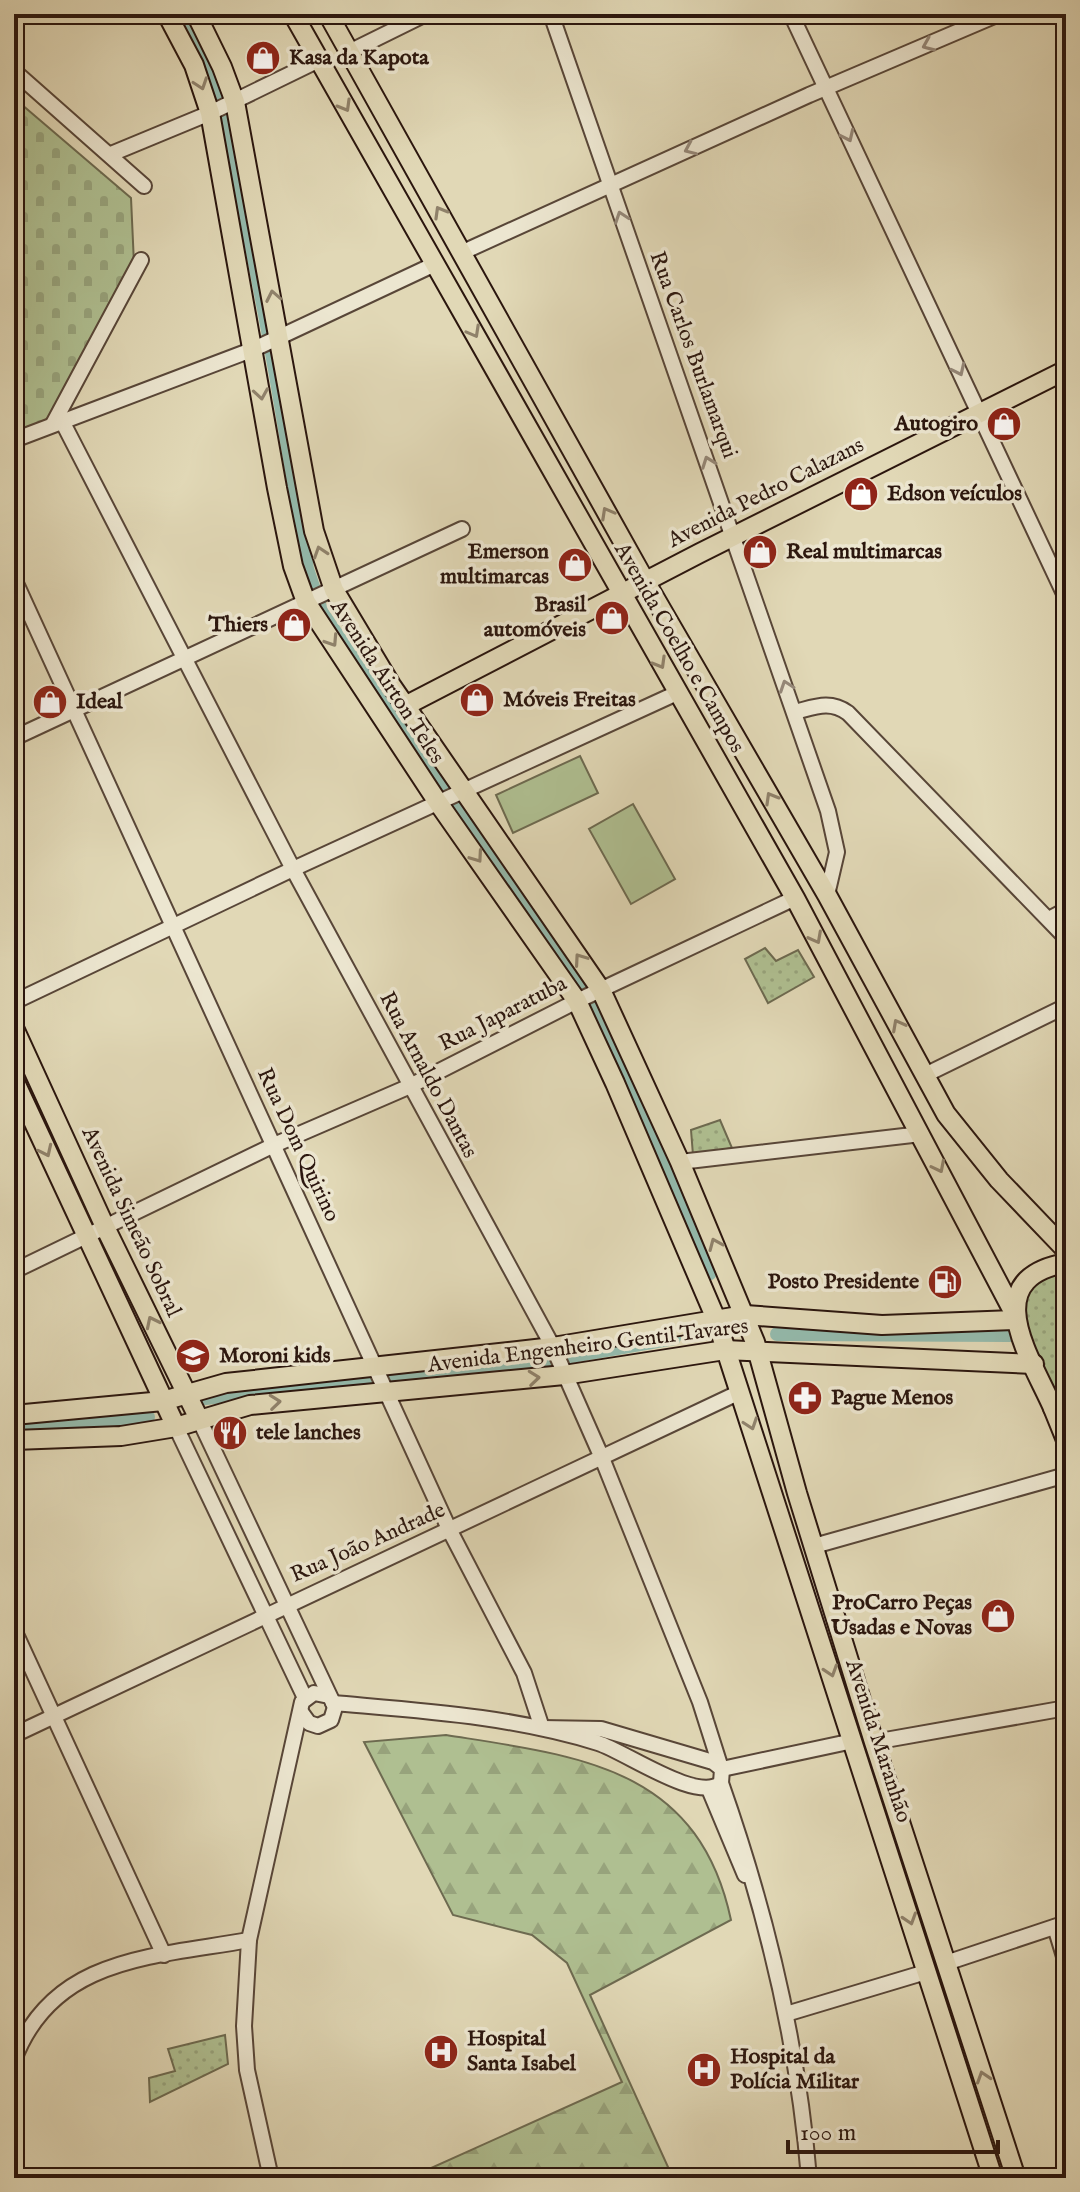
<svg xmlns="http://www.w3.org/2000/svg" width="1080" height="2192" font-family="'IM FELL English',serif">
<defs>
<pattern id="grass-dots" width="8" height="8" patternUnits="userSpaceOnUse" patternTransform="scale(2)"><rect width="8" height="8" fill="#afbf91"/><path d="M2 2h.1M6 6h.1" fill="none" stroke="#97a37c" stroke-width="1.8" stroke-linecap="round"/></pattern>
<pattern id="forest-firs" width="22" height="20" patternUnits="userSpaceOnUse" patternTransform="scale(2)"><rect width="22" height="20" fill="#afbf91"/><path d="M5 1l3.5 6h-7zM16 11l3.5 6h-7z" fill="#97a37c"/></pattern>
<pattern id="cemetery-stones" width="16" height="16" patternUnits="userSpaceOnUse" patternTransform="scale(2)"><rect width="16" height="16" fill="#afbf91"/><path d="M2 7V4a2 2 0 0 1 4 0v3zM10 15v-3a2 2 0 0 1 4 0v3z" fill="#97a37c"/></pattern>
</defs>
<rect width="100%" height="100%" fill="#e1d8b6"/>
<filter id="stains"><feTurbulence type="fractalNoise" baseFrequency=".0025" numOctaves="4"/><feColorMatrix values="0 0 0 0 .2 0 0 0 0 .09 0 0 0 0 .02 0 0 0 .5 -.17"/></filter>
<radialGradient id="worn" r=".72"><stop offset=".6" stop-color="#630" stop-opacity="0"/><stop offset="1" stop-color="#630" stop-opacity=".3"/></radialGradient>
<g fill="url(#grass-dots)" stroke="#6d6a50" stroke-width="2">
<polygon points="765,948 776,961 798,950 814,977 768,1003 745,959"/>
<polygon points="720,1120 732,1148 693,1155 691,1130"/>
<polygon points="1066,1269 1066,1408 1060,1405 1037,1359 1020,1309 1032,1284"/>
<polygon points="225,2035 228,2064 150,2102 149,2078 175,2071 168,2049"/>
</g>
<path fill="url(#forest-firs)" stroke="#6d6a50" stroke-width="2" d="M 446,1735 C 578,1756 698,1766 731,1920 L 590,1995 L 673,2178 L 409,2178 L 622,2082 L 567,1963 L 532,1935 L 453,1915 L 364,1742 Z"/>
<polygon fill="url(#cemetery-stones)" stroke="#6d6a50" stroke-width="2" points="14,98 131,198 134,264 46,421 14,434"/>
<g fill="#afbf91" stroke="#6d6a50" stroke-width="2">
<polygon points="580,756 598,793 513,833 496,795"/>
<polygon points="633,804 675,879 631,904 589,829"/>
</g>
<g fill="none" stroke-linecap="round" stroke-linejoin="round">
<g stroke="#94baac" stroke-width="14">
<path d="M 183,14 C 213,56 225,125 236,175 C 266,305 287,437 307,569 L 322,613 L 602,1020 L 710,1273"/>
<polyline points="777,1334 1010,1335"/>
<polyline points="197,1399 566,1357 674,1338"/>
<polyline points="14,1427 148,1417"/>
</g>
<g stroke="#584638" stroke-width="18">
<g id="minor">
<polyline points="551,14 828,811 837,852 827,895"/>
<polyline points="791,14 1066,598"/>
<polyline points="349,52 426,14"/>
<polyline points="14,71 144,186"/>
<polyline points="111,154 210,113 319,60"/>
<polyline points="463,252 809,95 999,14"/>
<polyline points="62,421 293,869 553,1347 602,1458 700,1702 720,1765"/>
<polyline points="53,424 141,260"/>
<polyline points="14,440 254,349 435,264"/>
<polyline points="14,579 450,1531 524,1673 542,1728"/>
<path d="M 795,712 C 815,707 830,700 848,713 L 1066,938"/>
<polyline points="14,738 462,529"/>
<polyline points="1049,919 1066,910"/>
<polyline points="14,1002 293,869 677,693"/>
<polyline points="925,1075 1066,1006"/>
<polyline points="680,1162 921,1134"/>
<polyline points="14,1271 274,1145 408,1087 577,1001 795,898"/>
<polyline points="199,1419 335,1707 331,1720 318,1726 309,1723 301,1712"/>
<polyline points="176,1427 305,1698"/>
<polyline points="814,1546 1066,1475"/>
<polyline points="14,1630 164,1955"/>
<path d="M 333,1703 C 423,1711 511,1716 598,1743 C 626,1752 697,1803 721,1783"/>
<path d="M 542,1728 L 601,1729 L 713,1762 L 722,1769 L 721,1783 C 766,1911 798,2043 809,2178"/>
<polyline points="14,1735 740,1392"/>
<polyline points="874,1742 1066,1708"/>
<polyline points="722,1769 853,1741"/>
<polyline points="709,1789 745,1875"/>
<polyline points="1055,1927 1066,1963"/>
<polyline points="946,1963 1066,1923"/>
<polyline points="786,2014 926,1972"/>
<path d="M 14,2060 C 53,1956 155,1957 249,1940"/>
<polyline points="271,2178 247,2070 244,2026 249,1940 302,1702 314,1693 329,1696"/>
</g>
</g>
<g stroke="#2b160e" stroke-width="22">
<g id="major">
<polyline points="167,14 194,65 210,113 277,488 293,566 306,602 439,804 577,1001 615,1083 716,1319 993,2178"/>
<polyline points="196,14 222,67 235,102 314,531 334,590 391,685 601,990 680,1162 755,1342 797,1493 874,1742 1016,2178"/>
<polyline points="293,14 795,898 1013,1311"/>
<polyline points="328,14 645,581 827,895 946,1114 999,1180 1066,1250"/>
<polyline points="405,706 700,553 1066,370"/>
<polyline points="14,1028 106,1229 199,1419"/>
<polyline points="14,1080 176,1427"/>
<path d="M 1066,1263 C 976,1279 1031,1358 1053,1408 L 1066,1415"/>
<polyline points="1053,1408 1066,1440"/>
<polyline points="14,1415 163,1401 226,1383 553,1347 745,1315 882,1325 1014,1320"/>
<polyline points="14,1440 121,1436 176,1427 250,1405 564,1375 725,1350 1034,1364"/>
</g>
</g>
<use href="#minor" stroke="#ece6d0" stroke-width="14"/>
<use href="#major" stroke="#e1d8b6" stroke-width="18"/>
</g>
<defs><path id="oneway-chevron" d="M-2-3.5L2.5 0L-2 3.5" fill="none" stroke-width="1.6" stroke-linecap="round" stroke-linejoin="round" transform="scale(2)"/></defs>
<g stroke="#958879">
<use href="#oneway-chevron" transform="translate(928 45) rotate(157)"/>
<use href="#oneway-chevron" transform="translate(848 136) rotate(65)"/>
<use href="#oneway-chevron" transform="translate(690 149) rotate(156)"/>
<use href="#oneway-chevron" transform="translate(621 217) rotate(-109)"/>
<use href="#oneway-chevron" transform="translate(959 370) rotate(65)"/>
<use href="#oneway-chevron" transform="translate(708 462) rotate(-110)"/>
<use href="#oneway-chevron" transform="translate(786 686) rotate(-109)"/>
</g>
<g stroke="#8f816a">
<use href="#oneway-chevron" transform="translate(201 84) rotate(71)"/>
<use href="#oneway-chevron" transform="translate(345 106) rotate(60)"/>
<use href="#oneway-chevron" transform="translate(440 212) rotate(-120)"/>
<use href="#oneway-chevron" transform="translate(273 296) rotate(-101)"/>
<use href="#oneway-chevron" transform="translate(474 332) rotate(61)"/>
<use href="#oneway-chevron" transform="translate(261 394) rotate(81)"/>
<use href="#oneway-chevron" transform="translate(607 513) rotate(-119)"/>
<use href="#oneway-chevron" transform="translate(320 552) rotate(-108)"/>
<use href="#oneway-chevron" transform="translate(332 641) rotate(57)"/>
<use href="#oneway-chevron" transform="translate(660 663) rotate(60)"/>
<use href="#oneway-chevron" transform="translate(771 798) rotate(-120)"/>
<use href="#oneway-chevron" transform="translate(477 857) rotate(55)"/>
<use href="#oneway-chevron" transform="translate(816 938) rotate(62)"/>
<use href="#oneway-chevron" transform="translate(580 959) rotate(-125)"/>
<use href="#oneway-chevron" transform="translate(898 1025) rotate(-118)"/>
<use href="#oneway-chevron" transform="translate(46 1151) rotate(65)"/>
<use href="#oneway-chevron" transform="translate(939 1167) rotate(63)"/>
<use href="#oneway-chevron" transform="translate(715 1244) rotate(-113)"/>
<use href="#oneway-chevron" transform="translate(152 1322) rotate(-116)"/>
<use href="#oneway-chevron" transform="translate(534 1378) rotate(-6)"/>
<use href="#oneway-chevron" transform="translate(275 1402) rotate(-6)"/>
<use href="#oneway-chevron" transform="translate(751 1424) rotate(71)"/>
<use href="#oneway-chevron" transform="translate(831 1671) rotate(72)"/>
<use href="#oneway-chevron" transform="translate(910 1919) rotate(72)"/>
<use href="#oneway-chevron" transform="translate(983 2077) rotate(-108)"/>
</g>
<defs>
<g id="shop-disc" transform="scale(1.8)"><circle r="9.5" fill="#8f2418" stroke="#ece6d0"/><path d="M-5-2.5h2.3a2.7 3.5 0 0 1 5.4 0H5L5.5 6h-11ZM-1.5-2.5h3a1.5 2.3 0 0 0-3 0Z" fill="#fff"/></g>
<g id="fuel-disc" transform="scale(1.8)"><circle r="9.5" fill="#8f2418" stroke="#ece6d0"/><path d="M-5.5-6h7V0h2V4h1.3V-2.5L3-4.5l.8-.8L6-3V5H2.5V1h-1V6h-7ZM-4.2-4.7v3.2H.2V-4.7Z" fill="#fff"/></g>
<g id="school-disc" transform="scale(1.8)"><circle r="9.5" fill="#8f2418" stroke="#ece6d0"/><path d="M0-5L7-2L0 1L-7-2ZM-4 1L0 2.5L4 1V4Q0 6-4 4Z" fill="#fff"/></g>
<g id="pharmacy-disc" transform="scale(1.8)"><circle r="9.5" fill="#8f2418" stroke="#ece6d0"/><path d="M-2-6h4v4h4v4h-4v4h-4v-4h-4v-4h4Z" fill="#fff"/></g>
<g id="restaurant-disc" transform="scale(1.8)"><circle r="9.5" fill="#8f2418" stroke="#ece6d0"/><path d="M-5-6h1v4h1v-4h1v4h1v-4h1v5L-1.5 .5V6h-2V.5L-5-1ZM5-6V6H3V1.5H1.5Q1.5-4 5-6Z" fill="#fff"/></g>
<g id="hospital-disc" transform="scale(1.8)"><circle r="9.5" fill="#8f2418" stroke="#ece6d0"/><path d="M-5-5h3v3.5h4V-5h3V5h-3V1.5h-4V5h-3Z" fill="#fff"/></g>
</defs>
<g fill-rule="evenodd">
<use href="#shop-disc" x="263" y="58"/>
<use href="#shop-disc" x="1004" y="424"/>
<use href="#shop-disc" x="861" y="494"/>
<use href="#shop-disc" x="760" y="552"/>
<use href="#shop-disc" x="575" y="565"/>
<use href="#shop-disc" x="612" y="618"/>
<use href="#shop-disc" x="294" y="625"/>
<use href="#shop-disc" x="477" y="700"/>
<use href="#shop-disc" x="50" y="702"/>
<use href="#fuel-disc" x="945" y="1282"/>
<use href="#school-disc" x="193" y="1356"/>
<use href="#pharmacy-disc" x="805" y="1398"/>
<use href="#restaurant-disc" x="230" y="1433"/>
<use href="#shop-disc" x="998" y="1616"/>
<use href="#hospital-disc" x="441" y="2052"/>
<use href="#hospital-disc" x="704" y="2070"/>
</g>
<g text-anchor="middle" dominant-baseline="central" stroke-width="7" stroke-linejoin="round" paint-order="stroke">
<g font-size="22" font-weight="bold" fill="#2b160e" stroke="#ece6d0" text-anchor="start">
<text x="289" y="58">Kasa da Kapota</text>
<text x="978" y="424" text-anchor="end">Autogiro</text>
<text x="887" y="494">Edson veículos</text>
<text x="549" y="552" text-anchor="end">Emerson<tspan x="549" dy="25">multimarcas</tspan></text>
<text x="786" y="552">Real multimarcas</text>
<text x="586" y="605" text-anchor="end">Brasil<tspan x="586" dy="25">automóveis</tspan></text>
<text x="268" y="625" text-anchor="end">Thiers</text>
<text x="503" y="700">Móveis Freitas</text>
<text x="76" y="702">Ideal</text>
<text x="919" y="1282" text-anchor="end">Posto Presidente</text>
<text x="219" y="1356">Moroni kids</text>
<text x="831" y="1398">Pague Menos</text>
<text x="256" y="1433">tele lanches</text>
<text x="972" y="1603" text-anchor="end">ProCarro Peças<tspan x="972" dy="25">Usadas e Novas</tspan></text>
<text x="467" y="2039">Hospital<tspan x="467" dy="25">Santa Isabel</tspan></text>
<text x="730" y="2057">Hospital da<tspan x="730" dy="25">Polícia Militar</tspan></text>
</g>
<g font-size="22" fill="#2b160e" stroke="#ece6d0">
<text transform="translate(693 355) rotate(70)">Rua Carlos Burlamarqui</text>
<text transform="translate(766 493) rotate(-27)">Avenida Pedro Calazans</text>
<text transform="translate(679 648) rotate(60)">Avenida Coelho e Campos</text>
<text transform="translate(387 682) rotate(57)">Avenida Airton Teles</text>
<text transform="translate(503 1014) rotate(-27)">Rua Japaratuba</text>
<text transform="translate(428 1075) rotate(62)">Rua Arnaldo Dantas</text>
<text transform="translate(298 1145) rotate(65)">Rua Dom Quirino</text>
<text transform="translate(131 1222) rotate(65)">Avenida Simeão Sobral</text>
<text transform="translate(588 1346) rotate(-7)">Avenida Engenheiro Gentil Tavares</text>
<text transform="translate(368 1543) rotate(-24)">Rua João Andrade</text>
<text transform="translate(878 1741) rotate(72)">Avenida Maranhão</text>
</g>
</g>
<rect width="1080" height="2192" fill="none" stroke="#e1d8b6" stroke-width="48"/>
<rect x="16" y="16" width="1048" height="2160" fill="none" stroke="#2b160e" stroke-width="4"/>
<rect x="24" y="24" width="1032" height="2144" fill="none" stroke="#2b160e" stroke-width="2"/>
<path d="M788 2140v12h210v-12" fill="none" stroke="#2b160e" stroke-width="4"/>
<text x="800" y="2140" font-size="24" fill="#2b160e" stroke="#ece6d0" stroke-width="6" paint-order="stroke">100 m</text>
<rect width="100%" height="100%" filter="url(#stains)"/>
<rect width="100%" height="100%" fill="url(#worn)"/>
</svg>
